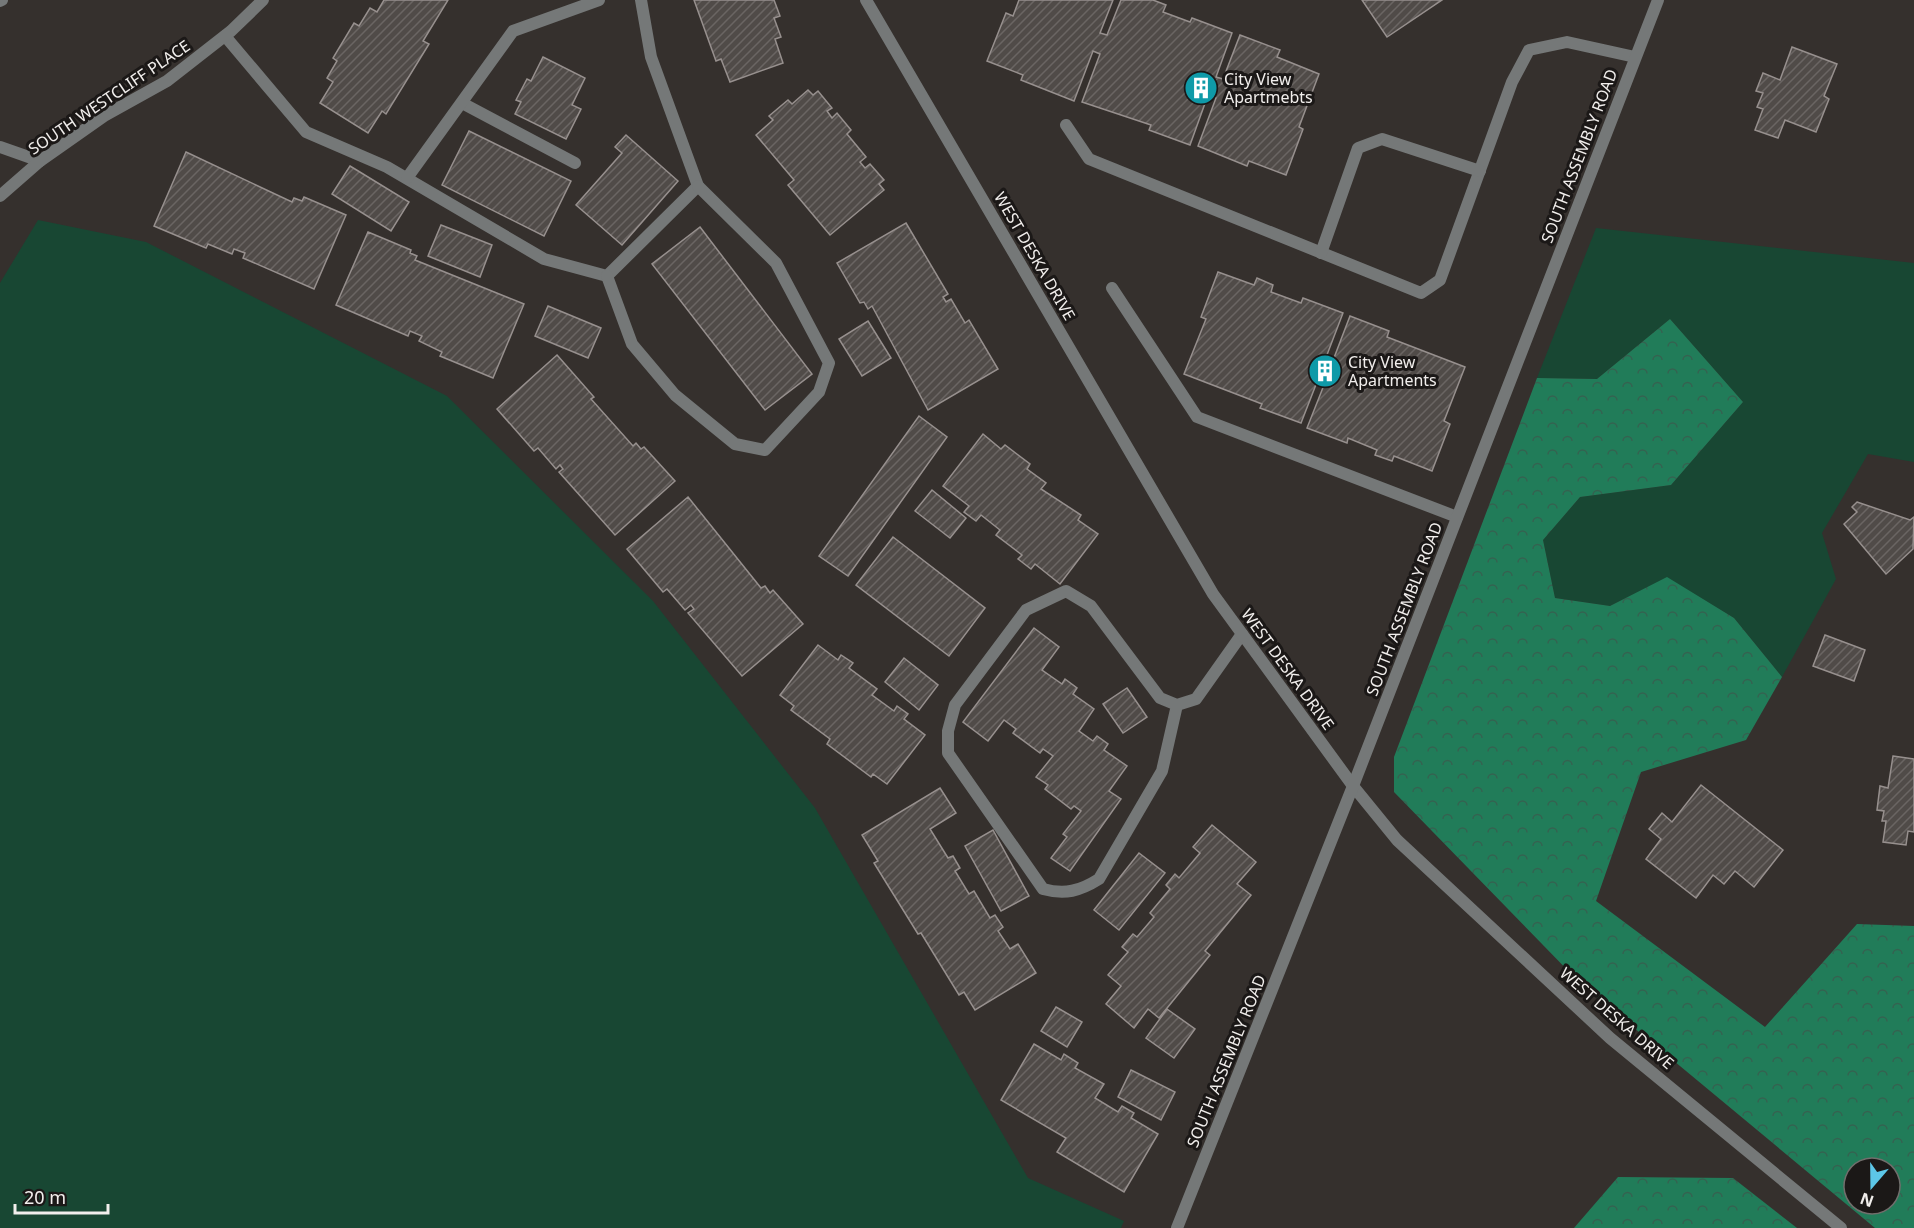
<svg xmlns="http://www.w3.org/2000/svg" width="1914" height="1228" font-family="'Noto Sans',sans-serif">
<defs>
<pattern id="forest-crowns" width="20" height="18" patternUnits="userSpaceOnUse" patternTransform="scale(1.5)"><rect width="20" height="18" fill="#217c59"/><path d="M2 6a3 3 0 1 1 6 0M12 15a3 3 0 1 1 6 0" fill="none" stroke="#346250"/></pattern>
<pattern id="building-hatch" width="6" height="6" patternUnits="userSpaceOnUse" patternTransform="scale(1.5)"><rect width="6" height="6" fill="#504b48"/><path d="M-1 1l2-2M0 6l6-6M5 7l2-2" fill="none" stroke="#6a6563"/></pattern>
</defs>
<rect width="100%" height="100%" fill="#35302d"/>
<g fill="#184733">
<polygon points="38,220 146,242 447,396 653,601 815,808 1028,1178 1124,1221 1121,1228 0,1228 0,283"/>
<polygon points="1596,228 1914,263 1914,462 1868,454 1822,533 1836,579 1782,677 1734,618 1667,578 1610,606 1555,598 1543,540 1580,497 1671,485 1743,402 1670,319 1597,379 1537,378"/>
</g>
<g fill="url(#forest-crowns)" fill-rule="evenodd">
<path d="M 1670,319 L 1743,402 L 1671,485 L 1580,497 L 1543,540 L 1555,598 L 1610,606 L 1667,577 L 1734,618 L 1782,677 L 1746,740 L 1641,772 L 1596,901 L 1765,1027 L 1857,924 L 1914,926 L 1914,1228 L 1875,1228 L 1580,983 L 1394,792 L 1394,757 L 1537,378 L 1597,379 ZM 1854,1168 L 1890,1168 L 1890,1204 L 1854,1204 Z"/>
<polygon points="1618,1177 1733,1178 1797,1228 1574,1228"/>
</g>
<g fill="url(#building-hatch)" stroke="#97908e" stroke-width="1.5">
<polygon points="384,0 448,0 423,41 429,44 386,114 382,111 368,133 320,103 333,82 327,78 337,61 333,58 354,23 359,26 370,8 377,12"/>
<polygon points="694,0 774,0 780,16 774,18 781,37 775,39 783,63 730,82 721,59 716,61"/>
<polygon points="1019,0 1113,0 1100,33 1107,35 1121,0 1153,0 1166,5 1163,12 1190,22 1192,18 1232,33 1216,77 1223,79 1240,35 1280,50 1277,57 1319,74 1299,127 1303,129 1286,175 1249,161 1247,166 1198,146 1216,98 1208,95 1190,145 1149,130 1151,125 1082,102 1100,54 1093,51 1074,101 1021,80 1023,75 987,61 1006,13 1013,16"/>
<polygon points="1362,0 1442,0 1387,37"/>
<polygon points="1792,47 1837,64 1824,96 1829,99 1816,132 1785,120 1778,138 1755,130 1763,109 1757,107 1763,93 1756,91 1763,73 1780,80"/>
<polygon points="543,57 585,78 572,105 581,109 566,139 515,114 521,102 516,100 527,79 531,81"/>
<polygon points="808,90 813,95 818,91 832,108 827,111 832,118 837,113 851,130 847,134 866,157 860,162 865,168 870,164 884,180 879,184 884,190 830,235 788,185 794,180 756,135 773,120 769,116 788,100 792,104"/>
<polygon points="469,131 571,181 544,236 442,185"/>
<polygon points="626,135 678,181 622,245 576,205 622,153 615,147"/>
<polygon points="186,152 292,202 294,198 302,201 304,197 346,215 314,289 243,258 245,253 234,249 232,254 208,244 206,248 154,226"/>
<polygon points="350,166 409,202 391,231 332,194"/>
<polygon points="906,223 948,294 943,297 946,302 951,299 965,323 969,320 998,369 928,410 872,306 868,309 864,302 860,303 837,263"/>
<polygon points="441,225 492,245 480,277 428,256"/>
<polygon points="700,227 812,374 765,410 652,264"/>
<polygon points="368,232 411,250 410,253 417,256 415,260 524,304 493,378 440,356 442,352 419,341 422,336 410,331 408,336 336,305"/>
<polygon points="1218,272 1254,285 1257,278 1273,285 1271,292 1301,303 1303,298 1343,313 1325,360 1332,363 1350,316 1389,331 1387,337 1465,367 1444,421 1450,424 1432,471 1394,456 1392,461 1375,455 1377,450 1348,438 1347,443 1307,428 1324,385 1317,382 1301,423 1260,408 1262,404 1184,374 1206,319 1201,317"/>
<polygon points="548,306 601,328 588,358 535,336"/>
<polygon points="868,321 891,358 862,376 839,339"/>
<polygon points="557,355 594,397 591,399 633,446 636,443 641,449 644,447 675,481 615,535 559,472 563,469 560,465 556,469 538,448 534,451 497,409"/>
<polygon points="919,416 947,437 848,576 819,556"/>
<polygon points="983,434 1001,449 1005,445 1030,464 1027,469 1046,483 1041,489 1081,515 1078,520 1098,534 1060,584 1035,564 1031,569 1018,559 1022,555 996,535 1000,530 981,515 976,521 964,512 969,506 943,486"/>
<polygon points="932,490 966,518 950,538 915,511"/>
<polygon points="688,497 761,588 765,586 770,593 773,590 803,624 742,676 688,613 694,609 691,605 685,610 667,589 663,592 627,549"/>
<polygon points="1857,502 1910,520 1914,517 1913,549 1886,574 1844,524 1857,512 1852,507"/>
<polygon points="893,537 985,608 949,656 856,585"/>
<polygon points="1034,628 1059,647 1042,670 1062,684 1065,679 1077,688 1073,694 1094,709 1079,731 1093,741 1097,736 1108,744 1104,750 1127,766 1109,791 1121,799 1070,871 1051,858 1067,837 1063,834 1081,811 1074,806 1071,809 1045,789 1048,785 1036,777 1053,756 1043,749 1040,753 1013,733 1016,729 1004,720 988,741 963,722"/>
<polygon points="1825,635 1865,650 1854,681 1813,666"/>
<polygon points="818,645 838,660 841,655 853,663 849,668 877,689 872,695 894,711 897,706 908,714 904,719 925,735 887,784 873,774 871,777 827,744 830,739 791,710 794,706 780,695"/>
<polygon points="904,658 938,685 919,710 885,682"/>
<polygon points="1127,688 1147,717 1123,733 1103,704"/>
<polygon points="1893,756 1914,759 1914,832 1908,831 1906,845 1883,842 1886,821 1882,821 1884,811 1877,810 1880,786 1888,788"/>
<polygon points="1701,785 1783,850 1754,887 1735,871 1724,884 1713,875 1696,898 1646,859 1661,839 1649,829 1662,813 1672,822"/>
<polygon points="940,788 956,813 930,829 948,858 953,856 960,868 955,871 969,894 974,891 990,918 995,915 1003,927 998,931 1010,949 1018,944 1036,973 975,1010 964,992 959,995 921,933 918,934 874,863 878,861 862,835"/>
<polygon points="1212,825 1256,862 1237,884 1251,895 1205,951 1210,955 1159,1018 1148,1009 1134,1028 1106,1004 1121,986 1108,975 1128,952 1122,947 1133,934 1137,937 1154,917 1150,913 1170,889 1166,885 1175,874 1179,878 1200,853 1193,847"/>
<polygon points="993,830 1029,896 1001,911 965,846"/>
<polygon points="1139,853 1165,873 1119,930 1094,910"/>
<polygon points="1056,1007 1082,1022 1067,1047 1041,1031"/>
<polygon points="1167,1009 1195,1029 1174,1058 1146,1038"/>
<polygon points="1034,1044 1061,1060 1064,1054 1078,1063 1075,1068 1104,1084 1095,1098 1118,1112 1122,1106 1134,1113 1131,1118 1158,1134 1124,1192 1057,1152 1066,1138 1001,1100"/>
<polygon points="1131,1070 1175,1092 1161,1120 1118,1097"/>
</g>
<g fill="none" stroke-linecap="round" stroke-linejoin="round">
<g stroke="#757878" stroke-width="12">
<polyline points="0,1 2,0"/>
<polyline points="225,36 306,132 387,167 544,259 607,276 698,186 651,57 641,0"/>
<polyline points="462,103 575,163"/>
<polyline points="1066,125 1089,159 1421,293 1440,280 1512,82 1529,50 1567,42 1635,57"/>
<polyline points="0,147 40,161"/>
<polyline points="407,178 513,31 599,0"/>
<polyline points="1321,253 1358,148 1382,139 1480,171"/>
<polyline points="607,276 632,344 675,395 735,444 765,450 819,392 829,363 776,263 698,186"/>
<polyline points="1112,288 1197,417 1457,517"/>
<path d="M 1177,705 L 1162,771 L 1099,879 C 1080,891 1065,895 1043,889 L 948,753 L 948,731 L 955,705 L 1026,610 L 1066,591 L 1091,606 L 1160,698 L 1177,705 L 1196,699 L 1242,634"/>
</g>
<polyline stroke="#757878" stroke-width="12" points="1353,786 1397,840 1610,1038 1841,1228"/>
<g stroke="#757878" stroke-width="12">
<polyline points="866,0 1213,594 1353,786"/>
<polyline points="0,196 40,161 104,116 167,81 231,31 263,0"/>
<polyline points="1177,1228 1353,786 1658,0"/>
</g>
</g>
<defs>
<g id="building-disc" transform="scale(1.725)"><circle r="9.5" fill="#0f9aa8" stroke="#1b1817"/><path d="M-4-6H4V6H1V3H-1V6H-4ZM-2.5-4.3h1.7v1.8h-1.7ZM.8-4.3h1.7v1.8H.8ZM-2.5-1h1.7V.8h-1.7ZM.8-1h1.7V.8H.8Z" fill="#fff"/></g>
</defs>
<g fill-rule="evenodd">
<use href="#building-disc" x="1201" y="88"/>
<use href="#building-disc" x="1325" y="371"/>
</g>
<g text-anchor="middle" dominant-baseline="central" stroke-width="6" stroke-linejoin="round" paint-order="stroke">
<g font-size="16" fill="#f1eeec" stroke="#1b1817" text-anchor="start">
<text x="1224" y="79">City View<tspan x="1224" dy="18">Apartmebts</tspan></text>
<text x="1348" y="362">City View<tspan x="1348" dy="18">Apartments</tspan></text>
</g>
<g font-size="16" fill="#f1eeec" stroke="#1b1817">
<text transform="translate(109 97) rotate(-34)">SOUTH WESTCLIFF PLACE</text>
<text transform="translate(1579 156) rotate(-69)">SOUTH ASSEMBLY ROAD</text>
<text transform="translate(1035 256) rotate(60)">WEST DESKA DRIVE</text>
<text transform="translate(1404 609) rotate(-69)">SOUTH ASSEMBLY ROAD</text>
<text transform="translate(1288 669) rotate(54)">WEST DESKA DRIVE</text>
<text transform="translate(1617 1018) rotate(41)">WEST DESKA DRIVE</text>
<text transform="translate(1226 1061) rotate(-68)">SOUTH ASSEMBLY ROAD</text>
</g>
</g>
<g transform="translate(1872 1186) rotate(200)"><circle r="28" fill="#1b1817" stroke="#716e6c" stroke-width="1.5"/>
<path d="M0-4.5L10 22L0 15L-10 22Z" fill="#5dc7e8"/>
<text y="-9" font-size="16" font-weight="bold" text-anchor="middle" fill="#f1eeec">N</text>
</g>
<path d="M15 1204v9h93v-9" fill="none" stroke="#f1eeec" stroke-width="3"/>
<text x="24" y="1204" font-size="18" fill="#f1eeec" stroke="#1b1817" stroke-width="4.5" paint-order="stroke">20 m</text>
</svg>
